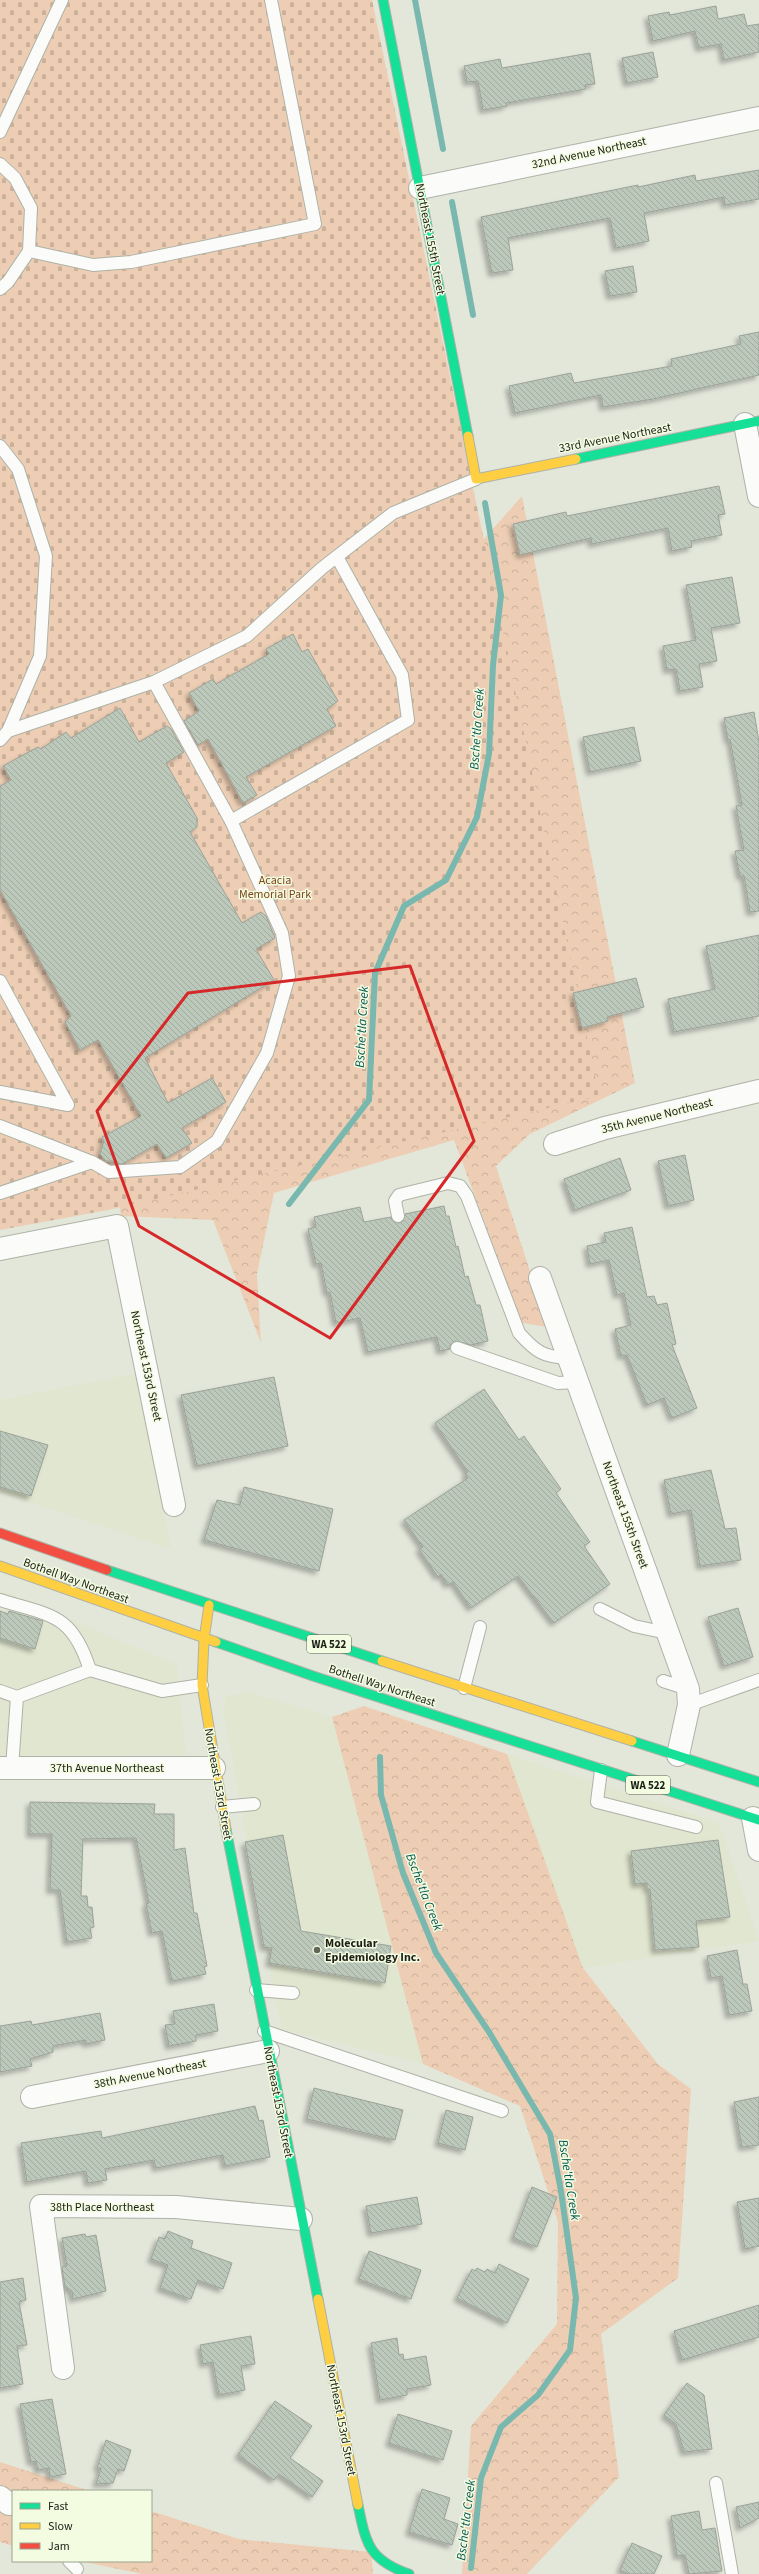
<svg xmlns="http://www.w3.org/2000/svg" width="759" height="2574" font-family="'Source Sans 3',sans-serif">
<defs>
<pattern id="forest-crowns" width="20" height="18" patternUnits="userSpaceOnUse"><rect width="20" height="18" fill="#edceb4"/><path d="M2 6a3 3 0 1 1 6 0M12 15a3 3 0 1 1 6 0" fill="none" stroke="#cbb19a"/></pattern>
<pattern id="cemetery-stones" width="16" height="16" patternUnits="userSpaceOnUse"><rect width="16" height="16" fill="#edceb4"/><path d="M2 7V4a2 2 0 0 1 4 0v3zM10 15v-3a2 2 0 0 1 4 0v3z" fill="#cbb19a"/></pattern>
<pattern id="building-back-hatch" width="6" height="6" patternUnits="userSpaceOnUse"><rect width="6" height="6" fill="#bbc8ba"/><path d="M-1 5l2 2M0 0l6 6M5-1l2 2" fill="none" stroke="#a0ac9f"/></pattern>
<filter id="shadow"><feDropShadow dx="-3.5" dy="3.5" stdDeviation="2" flood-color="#0004"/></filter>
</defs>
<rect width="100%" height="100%" fill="#e3e7da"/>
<g fill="#e0e6cf">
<polygon points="137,1373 171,1549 0,1493 0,1400"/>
<polygon points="0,1590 177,1665 186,1755 0,1756"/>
<polygon points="248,1692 332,1717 403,1956 423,2064 281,2029 224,1714 226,1696"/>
<polygon points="507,1754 719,1823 759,1941 583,1968"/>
</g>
<g fill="url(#forest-crowns)">
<polygon points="522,496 635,1083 530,1134 496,1166 548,1327 522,1323 454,1140 274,1193 257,1274 261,1343 213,1220 121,1216 115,1182 407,626"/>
<polygon points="364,1706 507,1754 583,1968 658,2064 691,2089 678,2278 601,2334 619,2477 527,2574 462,2574 471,2426 557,2324 558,2222 520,2106 423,2064 332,1717"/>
<polygon points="0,2462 90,2491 13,2491 13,2546 0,2542"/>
<polygon points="151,2511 239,2539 371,2552 373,2574 142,2574 80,2561 151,2561"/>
</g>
<polygon fill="url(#cemetery-stones)" points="0,0 372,0 599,1096 108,1210 0,1230"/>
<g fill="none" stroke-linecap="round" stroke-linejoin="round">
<g stroke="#79b8af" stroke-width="6">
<polyline points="415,0 443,149"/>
<polyline points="452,202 473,315"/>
<polyline points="289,1204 369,1100 375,973 404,906 446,880 477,817 489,754 493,665 501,595 485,503"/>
<polyline points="380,1757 381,1795 403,1873 436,1953 489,2032 550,2134 561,2191 576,2298 570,2350 538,2395 501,2427 481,2478 471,2568"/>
</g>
</g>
<g fill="url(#building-back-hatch)" stroke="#9ca299" filter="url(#shadow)">
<polygon points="716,6 718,19 744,14 747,26 759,24 759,52 724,60 721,44 699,48 695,31 653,41 648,16 669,12 670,15"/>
<polygon points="653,52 658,77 627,83 622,58"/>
<polygon points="590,53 595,84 585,85 586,89 506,103 507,106 483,110 478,81 467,82 464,66 500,59 502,68"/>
<polygon points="759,170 759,199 725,205 724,197 644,213 649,241 616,248 610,218 508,238 513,270 492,273 481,217 638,185 638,187 695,175 696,181"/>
<polygon points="633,266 637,292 610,296 605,271"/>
<polygon points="759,332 759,375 653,399 603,407 601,395 515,413 509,386 571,373 574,383 672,366 671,359 741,344 739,336"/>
<polygon points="719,486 725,514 718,515 722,535 691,541 692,547 672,551 668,528 592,544 591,538 520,555 513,524 566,512 567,516"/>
<polygon points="732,577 740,623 711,628 717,661 699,664 703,687 680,691 676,669 667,670 663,646 696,640 686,585"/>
<polygon points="293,634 302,652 308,649 338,701 327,709 336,726 246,777 257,795 243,803 208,739 198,745 184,721 199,711 189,693 213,679 216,684 269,654 266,649"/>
<polygon points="120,708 139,742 167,726 171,729 184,752 166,763 197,818 197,827 190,832 242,923 261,912 266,916 275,938 256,949 274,980 145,1058 168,1103 212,1078 226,1102 182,1128 192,1143 166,1158 157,1144 122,1164 116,1164 113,1161 106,1161 100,1154 104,1141 102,1137 141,1116 98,1040 80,1050 65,1022 71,1016 0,890 0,786 11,780 3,766 38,747 41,749 66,732 71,738"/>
<polygon points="754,712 759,742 759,911 750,912 744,876 740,876 735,851 744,850 736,806 742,805 730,739 728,740 724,718"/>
<polygon points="634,727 641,761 590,772 583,737"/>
<polygon points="759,935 759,1016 674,1032 668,999 715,989 706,946"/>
<polygon points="636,978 644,1007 607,1017 608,1021 582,1028 573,993"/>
<polygon points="685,1155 694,1200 668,1206 658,1161"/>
<polygon points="620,1158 631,1190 575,1210 564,1179"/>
<polygon points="444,1206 446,1216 449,1216 456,1247 458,1246 465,1277 468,1276 476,1305 480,1305 488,1341 471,1345 455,1341 450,1345 450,1349 440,1351 437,1337 368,1352 360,1318 336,1323 330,1292 327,1293 321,1263 316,1264 308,1229 316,1227 314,1217 360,1207 364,1222 391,1217 393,1221 399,1223 403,1221 405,1214"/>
<polygon points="632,1227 647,1297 654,1296 657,1305 667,1303 676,1344 672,1345 697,1408 672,1418 664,1398 647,1405 627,1355 621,1356 615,1329 631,1325 624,1293 617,1295 609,1260 590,1264 587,1246 606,1242 604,1233"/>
<polygon points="274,1377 288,1446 197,1466 181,1395"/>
<polygon points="484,1389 519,1440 524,1436 561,1489 556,1493 590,1542 584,1546 610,1584 554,1623 518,1576 471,1608 453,1582 448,1585 441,1574 438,1577 419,1549 423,1547 404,1520 468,1478 465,1474 468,1472 435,1423"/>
<polygon points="0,1431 48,1445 31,1496 0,1487"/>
<polygon points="711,1470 725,1529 736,1528 741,1560 700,1566 691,1510 671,1514 664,1480"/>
<polygon points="244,1487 333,1509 319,1571 204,1540 217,1500 240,1505"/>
<polygon points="738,1608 753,1657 724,1666 708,1617"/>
<polygon points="0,1611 8,1614 9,1611 43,1621 35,1649 0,1638"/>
<polygon points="30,1802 155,1804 154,1814 174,1814 174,1850 185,1848 194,1913 197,1913 207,1966 204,1967 206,1974 172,1981 162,1931 152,1933 146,1904 149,1903 136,1838 83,1839 81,1896 87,1896 88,1907 92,1907 94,1927 90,1928 92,1938 67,1942 60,1890 50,1890 52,1834 30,1834"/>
<polygon points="283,1835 301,1931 391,1946 385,1983 269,1963 272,1948 264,1947 245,1842"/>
<polygon points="718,1840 730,1917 696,1921 699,1947 655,1950 650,1889 647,1889 647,1883 635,1884 631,1851"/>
<polygon points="737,1950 743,1984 747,1984 752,2011 729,2015 722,1976 711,1978 707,1956"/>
<polygon points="214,2004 218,2031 196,2035 196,2041 169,2046 165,2025 175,2024 173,2011"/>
<polygon points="100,2013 105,2040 86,2044 86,2040 53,2046 53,2052 30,2059 32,2066 0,2072 0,2026 31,2021 32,2025"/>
<polygon points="314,2088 403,2110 395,2140 307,2119"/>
<polygon points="759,2097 759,2145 742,2147 734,2102"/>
<polygon points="255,2106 259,2121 263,2120 270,2157 225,2166 223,2155 156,2168 154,2160 105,2169 107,2180 88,2183 86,2171 27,2182 21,2143 101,2131 102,2138"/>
<polygon points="446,2110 473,2117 465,2150 438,2143"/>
<polygon points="532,2187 557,2197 537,2247 513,2238"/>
<polygon points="417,2197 422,2224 371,2233 366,2206"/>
<polygon points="759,2198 759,2246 745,2249 737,2202"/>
<polygon points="168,2231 193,2241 191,2248 232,2263 223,2289 198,2280 191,2299 160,2288 168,2265 151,2259 159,2237 165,2239"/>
<polygon points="85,2234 86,2237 96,2235 106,2291 73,2299 72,2291 65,2287 62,2267 67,2266 62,2238"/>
<polygon points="369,2251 421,2270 411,2299 359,2279"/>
<polygon points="499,2264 529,2279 507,2323 457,2298 472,2269 475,2271 477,2268 485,2272 487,2269 495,2273"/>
<polygon points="23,2278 26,2300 19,2302 27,2345 17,2346 23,2384 0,2388 0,2282"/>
<polygon points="759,2305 759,2337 682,2360 674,2331"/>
<polygon points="251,2336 255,2364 241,2366 245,2390 219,2395 213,2362 203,2364 200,2345"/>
<polygon points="397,2338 399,2355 403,2354 404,2360 426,2356 431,2385 407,2389 407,2395 380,2400 371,2343"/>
<polygon points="687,2383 704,2395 712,2449 684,2452 676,2424 664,2415"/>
<polygon points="52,2399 66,2474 50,2477 49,2468 38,2470 36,2461 31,2462 20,2404"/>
<polygon points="275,2401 312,2426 290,2458 323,2481 312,2497 279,2474 274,2480 238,2455"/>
<polygon points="398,2414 452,2431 443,2460 389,2443"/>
<polygon points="106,2440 131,2450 124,2471 118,2469 113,2483 96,2484 101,2468 97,2468"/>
<polygon points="422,2489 450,2498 444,2519 458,2524 452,2545 409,2532"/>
<polygon points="759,2502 759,2518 740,2528 736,2507"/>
<polygon points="699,2511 702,2530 715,2528 722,2571 689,2574 685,2555 677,2556 671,2516"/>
<polygon points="632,2543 662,2556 654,2574 629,2574 620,2570"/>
</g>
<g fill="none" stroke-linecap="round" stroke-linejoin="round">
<g stroke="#aeb2a7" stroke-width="14">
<g id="lane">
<polyline points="0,132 62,0"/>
<polyline points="0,164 15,178 31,208 29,251 8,282 0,289"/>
<polyline points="29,251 93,265 131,262 315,224 271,0"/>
<polyline points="0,446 18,469 46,556 40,656 8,731 0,740"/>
<polyline points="8,731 154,682 247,636 322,568 393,513 476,479"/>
<polyline points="231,821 408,720 402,675 337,557"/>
<polyline points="0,981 68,1105 0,1092"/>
<polyline points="0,1126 92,1162 0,1193"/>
<polyline points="92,1162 109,1172 180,1167 217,1141 267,1053 289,976 282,933 231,821 154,682"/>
<path d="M 398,1216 L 395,1201 L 399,1195 L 448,1183 L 460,1186 L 467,1196 L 519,1333 C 536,1352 543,1357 569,1358"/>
<polyline points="457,1348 558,1383 577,1382"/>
<path d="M 0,1600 C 51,1616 72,1613 90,1670 L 162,1691 L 202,1685"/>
<polyline points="600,1609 634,1626 667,1633"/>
<polyline points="663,1681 688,1689"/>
<polyline points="464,1688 480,1627"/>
<polyline points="0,1691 17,1697 90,1670"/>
<polyline points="689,1705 759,1680"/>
<polyline points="12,1768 17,1697"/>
<polyline points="601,1770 597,1802 696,1827"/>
<polyline points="222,1807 254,1804"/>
<polyline points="256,1990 293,1993"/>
<polyline points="264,2031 502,2111"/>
<polyline points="716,2483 732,2574"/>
<polyline points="69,2561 77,2569"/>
</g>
</g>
<g stroke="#aeb2a7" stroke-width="24">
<g id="street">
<polyline points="420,188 759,118"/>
<polyline points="745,424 759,496"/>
<polyline points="555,1144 605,1128 759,1091"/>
<polyline points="0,1249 117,1226 174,1505"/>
<polyline points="540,1278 688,1689 689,1705 678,1755"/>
<polyline points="0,1768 214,1768"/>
<polyline points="753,1818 759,1850"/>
<polyline points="32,2097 268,2051"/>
<polyline points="63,2368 41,2206 176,2207 301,2219"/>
<polyline points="0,2497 9,2504"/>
</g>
</g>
<g stroke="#aeb2a7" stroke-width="11">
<g id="fast">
<polyline points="383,0 468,436"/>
<polyline points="576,459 759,421"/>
<polyline points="107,1570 382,1661"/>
<polyline points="216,1642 313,1676 759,1820"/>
<polyline points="632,1741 759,1782"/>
<polyline points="226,1829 318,2299"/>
<path d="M 358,2505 C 366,2544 369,2560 409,2574"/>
</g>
</g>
<g stroke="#aeb2a7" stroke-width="11">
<g id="slow">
<polyline points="468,436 476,479 576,459"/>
<polyline points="0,1566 216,1642"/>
<polyline points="209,1605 204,1639 202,1685 226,1829"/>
<polyline points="382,1661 632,1741"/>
<polyline points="318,2299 358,2505"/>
</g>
</g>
<g stroke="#aeb2a7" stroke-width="11">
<polyline id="jam" points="0,1533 107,1570"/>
</g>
<use href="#lane" stroke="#fbfbf9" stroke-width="12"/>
<use href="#street" stroke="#fbfbf9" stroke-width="22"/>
<use href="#fast" stroke="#16e098" stroke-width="9"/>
<use href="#slow" stroke="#ffcf43" stroke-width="9"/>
<use href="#jam" stroke="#f24e42" stroke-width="9"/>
</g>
<path fill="none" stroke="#d62828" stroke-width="3" stroke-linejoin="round" d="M 410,966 L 474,1141 L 330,1338 L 139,1226 L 97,1111 L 188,993 Z"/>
<circle fill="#62665b" stroke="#f3fbe1" stroke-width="1.5" cx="317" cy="1950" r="4"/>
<g text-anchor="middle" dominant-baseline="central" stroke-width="3" stroke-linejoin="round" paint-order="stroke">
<g fill="#f3fbe1" stroke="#5d6254" stroke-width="1">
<rect x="307" y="1635" width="44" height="18" rx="3"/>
<rect x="626" y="1776" width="44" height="18" rx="3"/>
</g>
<g font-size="11" font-weight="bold" fill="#1d2017">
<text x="329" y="1644">WA 522</text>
<text x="648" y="1785">WA 522</text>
</g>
<g font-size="12" fill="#1d2017" stroke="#f3fbe1">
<text transform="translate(589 153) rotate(-12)">32nd Avenue Northeast</text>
<text transform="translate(430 239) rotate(79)">Northeast 155th Street</text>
<text transform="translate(615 438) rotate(-11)">33rd Avenue Northeast</text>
<text transform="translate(657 1116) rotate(-14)">35th Avenue Northeast</text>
<text transform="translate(146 1366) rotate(78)">Northeast 153rd Street</text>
<text transform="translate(625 1515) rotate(70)">Northeast 155th Street</text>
<text transform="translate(76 1581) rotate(20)">Bothell Way Northeast</text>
<text transform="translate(382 1686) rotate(18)">Bothell Way Northeast</text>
<text x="107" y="1768">37th Avenue Northeast</text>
<text transform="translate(218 1784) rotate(80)">Northeast 153rd Street</text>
<text transform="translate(150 2074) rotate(-11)">38th Avenue Northeast</text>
<text transform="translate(278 2102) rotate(79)">Northeast 153rd Street</text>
<text x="102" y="2207">38th Place Northeast</text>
<text transform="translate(341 2420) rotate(79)">Northeast 153rd Street</text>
</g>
<g font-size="12" fill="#7d461c" stroke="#f3fbe1">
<text x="275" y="880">Acacia<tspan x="275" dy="14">Memorial Park</tspan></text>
</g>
<g font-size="12" font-weight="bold" fill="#1d2017" stroke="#f3fbe1" text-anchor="start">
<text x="325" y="1943">Molecular<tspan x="325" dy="14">Epidemiology Inc.</tspan></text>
</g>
<g font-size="13" font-style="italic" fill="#055751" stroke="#f3fbe1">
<text transform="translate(477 729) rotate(-86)">Bsche'tla Creek</text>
<text transform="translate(362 1027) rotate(-87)">Bsche'tla Creek</text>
<text transform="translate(424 1892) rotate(69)">Bsche'tla Creek</text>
<text transform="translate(569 2180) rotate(81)">Bsche'tla Creek</text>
<text transform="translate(466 2520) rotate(-83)">Bsche'tla Creek</text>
</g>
</g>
<rect x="12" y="2490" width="140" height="72" fill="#f3fbe1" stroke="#9da390"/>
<rect x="20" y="2503" width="20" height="6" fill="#16e098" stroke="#9da390"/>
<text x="48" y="2510" font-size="12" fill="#1d2017">Fast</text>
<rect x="20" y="2523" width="20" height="6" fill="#ffcf43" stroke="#9da390"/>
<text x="48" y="2530" font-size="12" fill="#1d2017">Slow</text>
<rect x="20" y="2543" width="20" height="6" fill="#f24e42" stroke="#9da390"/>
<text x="48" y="2550" font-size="12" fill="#1d2017">Jam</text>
</svg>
